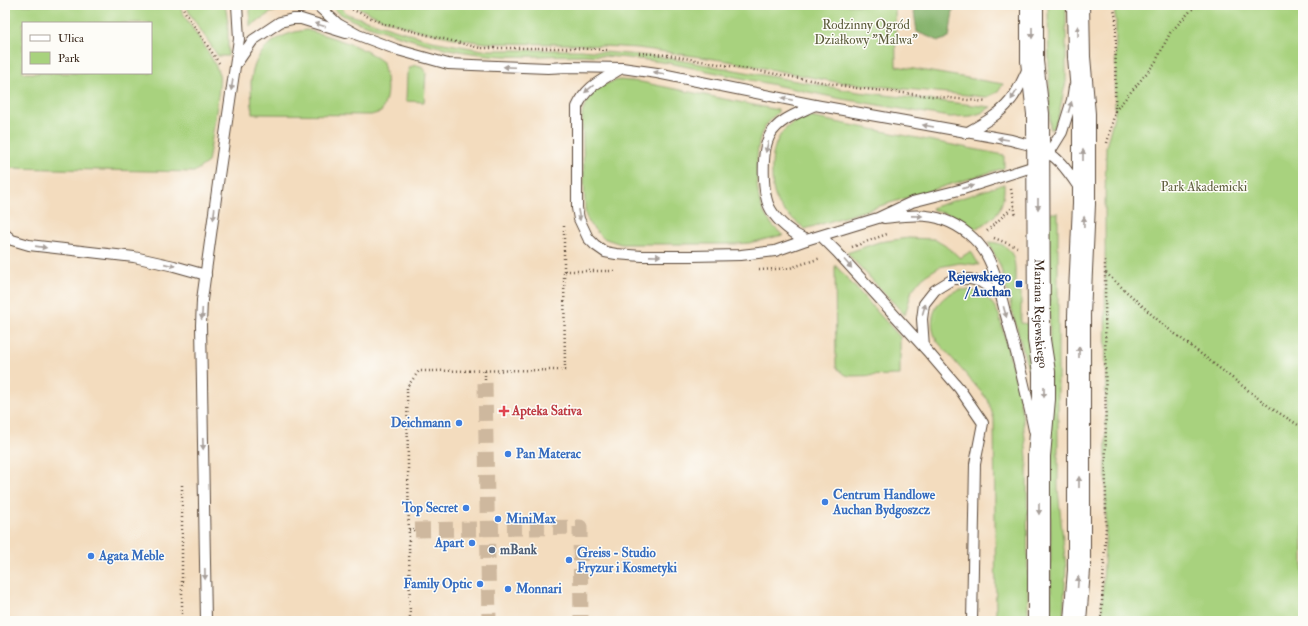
<svg xmlns="http://www.w3.org/2000/svg" width="1308" height="626" font-family="'IM FELL Double Pica',serif">
<rect width="100%" height="100%" fill="#fdfcf7"/>
<filter id="ink" filterUnits="userSpaceOnUse"><feTurbulence type="fractalNoise" baseFrequency=".025" numOctaves="2"/><feDisplacementMap in="SourceGraphic" scale="8" xChannelSelector="R" yChannelSelector="G"/><feConvolveMatrix kernelMatrix="1 2 1 2 8 2 1 2 1" color-interpolation-filters="sRGB"/></filter>
<filter id="wash" filterUnits="userSpaceOnUse"><feTurbulence type="fractalNoise" baseFrequency=".012" numOctaves="4" result="noise"/><feDisplacementMap in="SourceGraphic" scale="16" xChannelSelector="R" yChannelSelector="G"/><feGaussianBlur stdDeviation="0.9" result="paint"/><feColorMatrix in="noise" values="0 0 0 0 0 0 0 0 0 0 0 0 0 0 0 0 0 1.4 0 .05"/><feComposite in="paint" operator="in"/></filter>
<g filter="url(#wash)">
<rect width="100%" height="100%" fill="#f3dcbe"/>
<g fill="#a8d27e" stroke="#727e4e" fill-rule="evenodd">
<path d="M 5,5 L 179,5 C 190,29 210,49 219,74 C 222,81 210,149 208,162 L 194,172 L 9,168 L 5,164 ZM 23,23 L 151,23 L 151,73 L 23,73 Z"/>
<polygon points="186,5 225,5 228,22 228,56 218,56 190,14"/>
<polygon points="250,5 304,5 292,6 270,13 250,26"/>
<path d="M 330,5 L 338,5 L 347,14 L 432,41 L 482,50 L 580,50 L 661,57 L 858,92 L 991,107 L 981,113 L 971,116 L 950,117 L 842,99 L 669,63 C 641,59 613,56 585,55 C 553,55 522,58 490,55 C 453,52 417,42 381,30 C 363,24 344,20 330,5 Z"/>
<path d="M 355,5 L 895,5 L 896,66 L 1003,84 L 998,92 L 987,97 L 836,82 L 728,61 L 638,48 L 569,44 L 486,43 C 452,39 383,25 355,5 Z"/>
<polygon points="1048,5 1066,5 1066,81 1058,118 1053,128 1050,130"/>
<polygon points="1113,5 1303,5 1303,621 1101,621 1106,526 1105,204 1106,147 1115,112 1116,20"/>
<path d="M 307,30 C 334,38 361,45 383,62 C 387,81 390,94 381,112 L 371,115 L 252,114 C 252,104 251,93 251,83 C 253,50 277,33 307,30 Z"/>
<polygon points="416,65 421,66 426,73 424,102 406,101 407,74 410,67"/>
<path d="M 620,80 L 641,82 L 778,110 L 778,112 C 772,118 766,124 762,132 C 755,147 755,193 762,208 C 766,219 774,228 783,235 L 749,243 L 735,244 L 621,244 L 603,238 L 590,225 L 586,216 L 585,209 L 582,114 C 588,93 599,84 620,80 Z"/>
<path d="M 810,117 L 1004,155 L 1004,168 L 805,229 C 796,221 782,212 777,201 C 773,192 772,183 772,174 C 771,146 779,123 810,117 Z"/>
<path d="M 1004,184 C 1005,207 996,220 974,229 L 955,216 L 933,210 L 931,208 Z"/>
<polygon points="1049,213 1058,213 1058,489 1061,521 1066,567 1063,621 1051,621"/>
<polygon points="908,238 934,239 949,248 960,258 971,251 979,265 960,263 939,267 923,277 912,290 905,315 847,253 879,242"/>
<path d="M 988,242 C 1020,243 1015,268 1015,292 L 1021,292 L 1021,323 L 1028,324 L 1028,333 L 1034,360 L 1033,388 L 1000,265 Z"/>
<path d="M 835,265 L 900,337 L 900,375 L 849,376 C 843,374 838,371 836,365 Z"/>
<path d="M 958,290 C 978,288 991,297 999,315 L 1018,389 L 1023,421 L 1027,457 L 1028,621 L 996,621 L 994,419 L 988,400 L 937,341 C 926,320 935,298 958,290 Z"/>
</g>
<polygon fill="#86b46d" stroke="#606f46" points="913,5 954,5 949,38 939,41 917,32"/>
</g>
<g filter="url(#ink)">
<g fill="none" stroke-linecap="round" stroke-linejoin="round">
<g stroke="#ceb89e" stroke-width="15" stroke-dasharray="15 8" stroke-linecap="butt">
<polyline points="485,383 489,621"/>
<polyline points="415,530 580,527 581,621"/>
</g>
<g stroke="#574536" stroke-width="12">
<g id="service">
<path d="M 317,5 L 338,24 L 358,35 L 398,50 L 448,64 L 548,68 L 568,67 L 622,68 L 657,73 L 815,105 L 1011,140 C 1020,143 1030,144 1039,148 C 1058,155 1069,173 1080,189"/>
<polyline points="237,63 253,40 280,22 293,19 301,19 346,33"/>
<path d="M 622,68 C 601,81 587,85 577,107 L 577,208 L 579,219 L 588,238 L 595,245 L 605,252 L 616,254 L 642,256 L 692,256 L 741,255 L 775,251 L 806,240 L 878,218 L 912,202 L 963,189 L 1038,165 L 1049,153 L 1062,132 L 1072,100 L 1074,87"/>
<path d="M 966,133 C 982,124 999,115 1010,101 C 1018,92 1023,79 1028,68"/>
<path d="M 884,218 C 904,216 925,213 944,220 C 961,226 977,239 986,254 C 996,272 1000,292 1005,312 C 1016,351 1026,390 1034,430"/>
<polyline points="5,234 12,240 29,245 134,257 174,266 206,275"/>
<polyline points="821,236 837,252 929,353 959,388 983,423 975,464 972,621"/>
<path d="M 806,240 C 793,234 778,222 771,210 C 762,196 761,151 770,135 C 779,119 799,113 815,105"/>
<polyline points="924,347 922,319 924,304 935,290 953,279 970,279 981,282 1001,295"/>
<polyline points="206,621 201,325 202,300 219,176 239,39 237,5"/>
</g>
</g>
<g stroke="#574536" stroke-width="24">
<g id="tertiary">
<path id="s1" d="M 1032,5 L 1032,61 L 1038,114 L 1039,340 L 1044,372 L 1044,399 L 1039,456 L 1039,621"/>
<polyline points="1075,621 1079,570 1079,315 1084,204 1084,114 1079,57 1078,5"/>
</g>
</g>
<g stroke="#574536" stroke-width="2.5" stroke-dasharray="1 3" stroke-linecap="butt">
<polyline points="182,5 185,12 219,63"/>
<polyline points="346,5 347,7 384,24 480,48 576,48 608,50"/>
<polyline points="639,53 667,55 856,88 987,102"/>
<polyline points="1115,111 1155,63 1170,33 1196,5"/>
<polyline points="1107,143 1115,112 1116,19 1113,5"/>
<polyline points="1011,189 1014,206"/>
<polyline points="987,231 1014,206 1016,216"/>
<polyline points="994,238 1017,247"/>
<polyline points="852,247 887,234"/>
<polyline points="759,270 790,268 821,258"/>
<polyline points="564,271 564,225"/>
<polyline points="1106,273 1161,323 1271,408 1303,428"/>
<polyline points="485,371 485,383"/>
<polyline points="182,485 182,621"/>
<polyline points="409,530 415,530"/>
<polyline points="410,621 407,387 419,371 565,370 564,271 614,271"/>
<polyline points="1101,621 1106,526 1105,260"/>
</g>
<use href="#service" stroke="#fff" stroke-width="10"/>
<use href="#tertiary" stroke="#fff" stroke-width="22"/>
</g>
<defs><path id="oneway-solid" d="M-6-.8H1V-3.2L6.5 0L1 3.2V.8H-6Z"/></defs>
<g fill="#a79f9a">
<use href="#oneway-solid" transform="translate(320 25) rotate(-163)"/>
<use href="#oneway-solid" transform="translate(1078 31) rotate(-91)"/>
<use href="#oneway-solid" transform="translate(1032 33) rotate(90)"/>
<use href="#oneway-solid" transform="translate(509 67) rotate(-178)"/>
<use href="#oneway-solid" transform="translate(659 73) rotate(-170)"/>
<use href="#oneway-solid" transform="translate(232 85) rotate(99)"/>
<use href="#oneway-solid" transform="translate(589 89) rotate(140)"/>
<use href="#oneway-solid" transform="translate(1014 95) rotate(122)"/>
<use href="#oneway-solid" transform="translate(787 99) rotate(-168)"/>
<use href="#oneway-solid" transform="translate(1070 107) rotate(-73)"/>
<use href="#oneway-solid" transform="translate(928 126) rotate(-170)"/>
<use href="#oneway-solid" transform="translate(1003 139) rotate(-171)"/>
<use href="#oneway-solid" transform="translate(767 147) rotate(103)"/>
<use href="#oneway-solid" transform="translate(1083 155) rotate(-90)"/>
<use href="#oneway-solid" transform="translate(968 187) rotate(-17)"/>
<use href="#oneway-solid" transform="translate(1038 204) rotate(90)"/>
<use href="#oneway-solid" transform="translate(214 214) rotate(97)"/>
<use href="#oneway-solid" transform="translate(579 215) rotate(79)"/>
<use href="#oneway-solid" transform="translate(917 216) rotate(1)"/>
<use href="#oneway-solid" transform="translate(1084 222) rotate(-89)"/>
<use href="#oneway-solid" transform="translate(41 247) rotate(8)"/>
<use href="#oneway-solid" transform="translate(655 256) rotate(1)"/>
<use href="#oneway-solid" transform="translate(848 264) rotate(48)"/>
<use href="#oneway-solid" transform="translate(170 265) rotate(13)"/>
<use href="#oneway-solid" transform="translate(924 309) rotate(-74)"/>
<use href="#oneway-solid" transform="translate(1005 312) rotate(74)"/>
<use href="#oneway-solid" transform="translate(202 314) rotate(93)"/>
<use href="#oneway-solid" transform="translate(1079 352) rotate(-90)"/>
<use href="#oneway-solid" transform="translate(1044 392) rotate(90)"/>
<use href="#oneway-solid" transform="translate(203 444) rotate(88)"/>
<use href="#oneway-solid" transform="translate(1079 482) rotate(-90)"/>
<use href="#oneway-solid" transform="translate(1039 509) rotate(90)"/>
<use href="#oneway-solid" transform="translate(205 574) rotate(89)"/>
<use href="#oneway-solid" transform="translate(1078 582) rotate(-86)"/>
</g>
</g>
<rect fill="#1a4fb4" stroke="#fdfcf7" stroke-width="1.5" x="1015" y="280" width="8" height="8" rx="2"/>
<path fill="#e0444e" stroke="#fdfcf7" stroke-width="1.5" d="M502 405h4v4h4v4h-4v4h-4v-4h-4v-4h4z"/>
<g fill="#3f7fe0" stroke="#fdfcf7" stroke-width="1.5">
<circle cx="459" cy="423" r="4"/>
<circle cx="508" cy="454" r="4"/>
<circle cx="825" cy="502" r="4"/>
<circle cx="466" cy="508" r="4"/>
<circle cx="498" cy="519" r="4"/>
<circle cx="472" cy="543" r="4"/>
<circle cx="91" cy="556" r="4"/>
<circle cx="569" cy="560" r="4"/>
<circle cx="480" cy="584" r="4"/>
<circle cx="508" cy="589" r="4"/>
</g>
<circle fill="#5c6f8a" stroke="#fdfcf7" stroke-width="1.5" cx="492" cy="550" r="4"/>
<g text-anchor="middle" dominant-baseline="central" stroke-width="3" stroke-linejoin="round" paint-order="stroke">
<g font-size="13" fill="#5c5c3b" stroke="#fdfcf7">
<text x="866" y="25">Rodzinny Ogród<tspan x="866" dy="15">Działkowy "Malwa"</tspan></text>
<text x="1204" y="187">Park Akademicki</text>
</g>
<g font-size="13" font-weight="bold" fill="#164399" stroke="#fdfcf7" text-anchor="end">
<text x="1011" y="277">Rejewskiego<tspan x="1011" dy="15">/ Auchan</tspan></text>
</g>
<g font-size="13" fill="#3b2a1e" stroke="#fdfcf7">
<text stroke="none"><textPath href="#s1" startOffset="309">Mariana Rejewskiego</textPath></text>
</g>
<g font-size="13" font-weight="bold" fill="#be3a42" stroke="#fdfcf7" text-anchor="start">
<text x="512" y="411">Apteka Sativa</text>
</g>
<g font-size="13" font-weight="bold" fill="#366cbe" stroke="#fdfcf7" text-anchor="start">
<text x="451" y="423" text-anchor="end">Deichmann</text>
<text x="516" y="454">Pan Materac</text>
<text x="833" y="495">Centrum Handlowe<tspan x="833" dy="15">Auchan Bydgoszcz</tspan></text>
<text x="458" y="508" text-anchor="end">Top Secret</text>
<text x="506" y="519">MiniMax</text>
<text x="464" y="543" text-anchor="end">Apart</text>
<text x="577" y="553">Greiss - Studio<tspan x="577" dy="15">Fryzur i Kosmetyki</tspan></text>
<text x="99" y="556">Agata Meble</text>
<text x="472" y="584" text-anchor="end">Family Optic</text>
<text x="516" y="589">Monnari</text>
</g>
<g font-size="13" font-weight="bold" fill="#4e5e75" stroke="#fdfcf7" text-anchor="start">
<text x="500" y="550">mBank</text>
</g>
</g>
<rect width="1308" height="626" fill="none" stroke="#fdfcf7" stroke-width="20"/>
<rect x="22" y="22" width="130" height="52" fill="#fdfcf7" stroke="#afa8a0"/>
<rect x="30" y="35" width="20" height="6" fill="#ffffff" stroke="#afa8a0"/>
<text x="58" y="42" font-size="12" fill="#3b2a1e">Ulica</text>
<rect x="30" y="52" width="20" height="12" fill="#a8d27e" stroke="#afa8a0"/>
<text x="58" y="62" font-size="12" fill="#3b2a1e">Park</text>
</svg>
